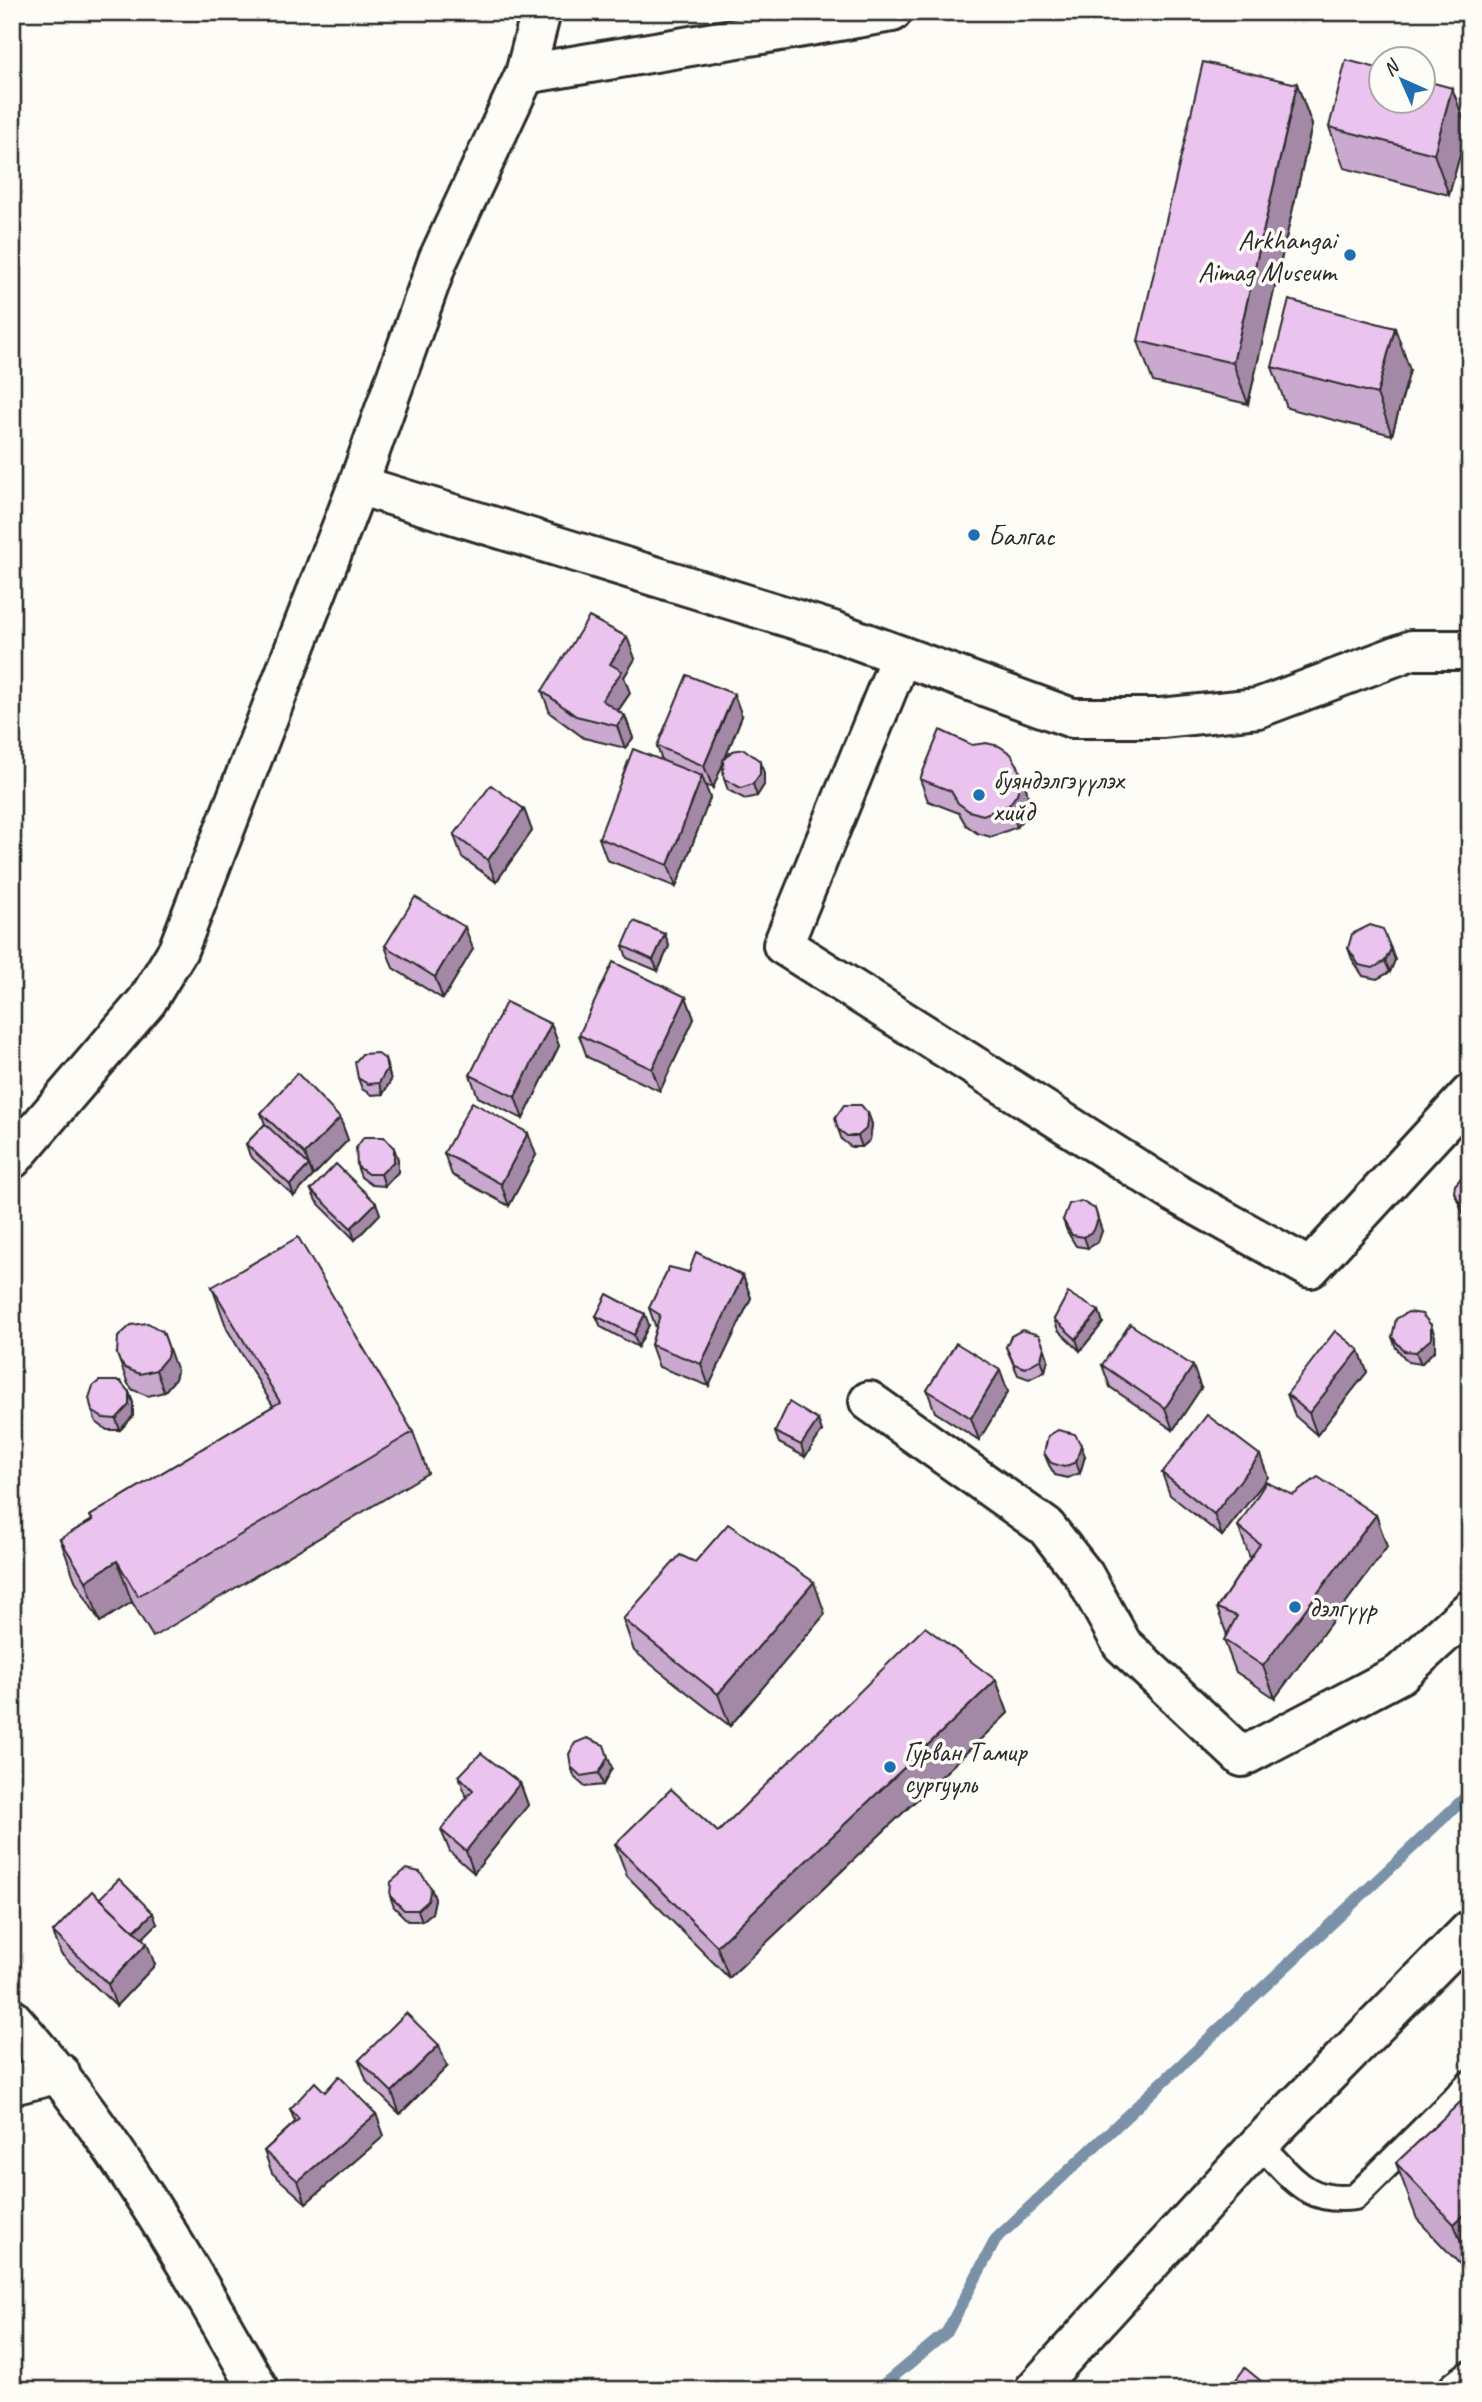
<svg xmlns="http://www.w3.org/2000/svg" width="1482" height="2402" font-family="Caveat,sans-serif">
<rect width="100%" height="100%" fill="#fdfcf7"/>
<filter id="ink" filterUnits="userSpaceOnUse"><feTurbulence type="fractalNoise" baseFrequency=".0143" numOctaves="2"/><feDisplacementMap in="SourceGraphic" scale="14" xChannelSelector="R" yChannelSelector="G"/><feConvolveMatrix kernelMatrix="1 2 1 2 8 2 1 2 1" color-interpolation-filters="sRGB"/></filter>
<g filter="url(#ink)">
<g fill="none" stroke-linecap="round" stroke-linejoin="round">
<polyline stroke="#7a91a7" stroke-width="12" points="877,2390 947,2332 996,2239 1470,1793"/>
<g stroke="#2b2b2b" stroke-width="30">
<path id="lane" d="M 1259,2144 C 1292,2176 1305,2204 1355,2197 L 1470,2083"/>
</g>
<g stroke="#2b2b2b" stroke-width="44">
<g id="street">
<polyline points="525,74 892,12"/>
<polyline points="358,485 833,631 1072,718 1161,718 1258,708 1412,650 1470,650"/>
<polyline points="901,656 783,945 1175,1193 1310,1268 1470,1094"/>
<polyline points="869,1401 1046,1527 1084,1575 1122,1644 1242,1757 1400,1674 1470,1610"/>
<polyline points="12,2085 60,2073"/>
<polyline points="1458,2390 1470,2381"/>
</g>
</g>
<g stroke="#2b2b2b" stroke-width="44">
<g id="secondary">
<polyline points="12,1159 147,1001 178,950 358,485 438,260 525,74 541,12"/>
<path d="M 12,2019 C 111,2131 186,2260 259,2390"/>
<polyline points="1034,2390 1259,2144 1470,1930"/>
</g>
</g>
<use href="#lane" stroke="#fdfcf7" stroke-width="24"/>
<use href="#street" stroke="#fdfcf7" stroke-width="38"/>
<use href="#secondary" stroke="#fdfcf7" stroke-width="38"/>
</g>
<g fill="#c9a9cd" stroke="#2b2b2b" stroke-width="2">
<polygon points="1297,84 1312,125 1248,404 1153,382 1138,341"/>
<polygon points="1452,88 1467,129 1449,195 1344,168 1329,127"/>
<polygon points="1272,367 1410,370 1392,435 1287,408"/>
<polygon points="627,637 635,659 624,677 630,693 618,711 625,716 633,738 625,748 584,738 550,713 542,691"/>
<polygon points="742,716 725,758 764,773 764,785 757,796 745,799 728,790 724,779 723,763 713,788 705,785 710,798 676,887 607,860 599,838 662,761 657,746"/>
<polygon points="920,779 1026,788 1029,802 1025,816 1017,827 991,837 977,833 966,825 959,813 928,801"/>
<polygon points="524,809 532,831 496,882 462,857 454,835"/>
<polygon points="665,934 669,946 658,971 627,958 623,946"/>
<polygon points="385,946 473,949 443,999 393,968"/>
<polygon points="1348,948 1395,960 1390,972 1377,979 1363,976 1352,959"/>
<polygon points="686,997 694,1019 660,1091 587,1057 579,1035"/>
<polygon points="551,1024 559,1046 523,1119 478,1097 470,1075"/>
<polygon points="385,1059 391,1080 383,1094 372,1095 362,1089 358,1078"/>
<polygon points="261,1113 340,1118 348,1140 313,1176 294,1196 250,1156 246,1144 265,1124"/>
<polygon points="868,1113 872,1124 870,1140 862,1147 851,1147 842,1140 838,1129"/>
<polygon points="444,1153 536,1155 509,1206 452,1175"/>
<polygon points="398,1159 398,1172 385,1186 372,1185 361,1177 357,1166"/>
<polygon points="1470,1170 1470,1219 1465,1217 1454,1192"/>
<polygon points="311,1190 376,1203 380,1214 355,1240 316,1201"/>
<polygon points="1063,1220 1102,1231 1098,1242 1088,1248 1076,1246 1067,1231"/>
<polygon points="689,1272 743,1276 751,1298 709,1386 659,1367 651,1345 656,1328 649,1308"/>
<polygon points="212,1287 413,1432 428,1473 153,1637 132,1602 100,1622 75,1580 60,1539 92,1520 90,1516 273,1406 227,1329"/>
<polygon points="1099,1311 1103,1323 1080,1351 1058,1330 1054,1319"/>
<polygon points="596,1316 649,1325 638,1347 601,1327"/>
<polygon points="1435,1336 1435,1350 1421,1364 1408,1362 1396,1348 1392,1337"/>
<polygon points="1006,1347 1044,1347 1048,1359 1045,1371 1029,1379 1018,1375"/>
<polygon points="1359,1350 1367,1372 1317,1435 1295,1416 1287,1394"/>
<polygon points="117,1354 177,1371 175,1379 164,1392 148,1396 133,1390 128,1384"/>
<polygon points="1102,1365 1201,1388 1173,1430 1110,1387"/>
<polygon points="1000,1370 1008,1392 979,1440 935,1412 927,1390"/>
<polygon points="129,1392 133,1403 133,1416 120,1430 107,1430 96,1422 92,1411"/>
<polygon points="818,1420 822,1431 805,1457 779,1443 775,1432"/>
<polygon points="1044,1453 1085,1456 1080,1473 1068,1478 1055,1475 1049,1465"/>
<polygon points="1162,1473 1268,1477 1222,1536 1170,1495"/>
<polygon points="1293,1495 1376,1515 1387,1547 1275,1698 1236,1672 1224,1640 1227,1635 1217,1608 1250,1558 1238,1526"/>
<polygon points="695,1562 825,1614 730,1726 634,1651 623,1619"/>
<polygon points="996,1680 1008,1713 729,1978 627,1876 615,1844 718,1832"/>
<polygon points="571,1767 612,1768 603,1785 585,1787 575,1778"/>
<polygon points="459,1776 520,1783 528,1805 474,1873 450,1852 441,1830 467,1798"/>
<polygon points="431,1888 435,1899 432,1913 422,1921 408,1921 394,1907 390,1896"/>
<polygon points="100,1898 157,1924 142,1938 155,1965 116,2006 61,1954 53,1932"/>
<polygon points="359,2060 447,2067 400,2114 367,2082"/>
<polygon points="1470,2093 1470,2275 1417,2219 1396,2163"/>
<polygon points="290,2109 376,2114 384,2136 306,2203 272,2173 264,2151 295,2122"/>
</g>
<g fill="#a489a7" stroke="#2b2b2b" stroke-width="2">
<polygon points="1297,84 1312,125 1248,404 1233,363"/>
<polygon points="1452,88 1467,129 1449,195 1434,154"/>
<polygon points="1395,328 1410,370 1392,435 1377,394"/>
<polygon points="627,637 635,659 624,677 630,693 610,722 602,700 610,664"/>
<polygon points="734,694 742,716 713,788 704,766"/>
<polygon points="625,716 633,738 625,748 617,726"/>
<polygon points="760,761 764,773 764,785 757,796 753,784"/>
<polygon points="1018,766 1026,788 1029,802 1025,816 1017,827 1009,805"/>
<polygon points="702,776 710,798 676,887 668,865"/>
<polygon points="524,809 532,831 496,882 488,860"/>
<polygon points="465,927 473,949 443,999 435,977"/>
<polygon points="665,934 669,946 658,971 653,960"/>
<polygon points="1391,949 1395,960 1390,972 1385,961"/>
<polygon points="686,997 694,1019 660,1091 652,1069"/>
<polygon points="551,1024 559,1046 523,1119 515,1097"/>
<polygon points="385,1059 391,1080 383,1094 379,1083"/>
<polygon points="868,1113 872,1124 870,1140 862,1147 858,1136"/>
<polygon points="340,1118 348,1140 313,1176 305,1154"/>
<polygon points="528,1133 536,1155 509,1206 501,1184"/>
<polygon points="394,1148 398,1159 398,1172 385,1186 381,1174"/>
<polygon points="309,1165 313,1176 294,1196 290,1185"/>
<polygon points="376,1203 380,1214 355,1240 351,1228"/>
<polygon points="1095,1209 1102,1231 1098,1242 1088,1248 1084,1237"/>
<polygon points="743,1276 751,1298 709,1386 701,1364"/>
<polygon points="1099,1311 1103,1323 1080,1351 1076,1339"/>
<polygon points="645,1314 649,1325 638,1347 634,1335"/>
<polygon points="1431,1325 1435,1336 1435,1350 1421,1364 1416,1352"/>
<polygon points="163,1332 177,1371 175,1379 164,1392 156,1370"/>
<polygon points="1044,1347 1048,1359 1045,1371 1041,1359"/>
<polygon points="1359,1350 1367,1372 1317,1435 1309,1413"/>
<polygon points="1193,1366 1201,1388 1173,1430 1165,1408"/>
<polygon points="1000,1370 1008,1392 979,1440 971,1418"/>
<polygon points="129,1392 133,1403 133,1416 120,1430 116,1419"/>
<polygon points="818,1420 822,1431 805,1457 801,1445"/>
<polygon points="1081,1445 1085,1456 1080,1473 1076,1462"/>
<polygon points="1260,1455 1268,1477 1222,1536 1214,1514"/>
<polygon points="1376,1515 1387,1547 1275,1698 1263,1666"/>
<polygon points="117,1561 132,1602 100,1622 86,1581"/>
<polygon points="814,1582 825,1614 730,1726 718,1694"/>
<polygon points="996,1680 1008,1713 729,1978 717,1946"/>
<polygon points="608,1757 612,1768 603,1785 599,1773"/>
<polygon points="520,1783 528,1805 474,1873 466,1851"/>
<polygon points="431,1888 435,1899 432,1913 422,1921 418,1910"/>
<polygon points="153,1913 157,1924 134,1947 130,1936"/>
<polygon points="147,1943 155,1965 116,2006 108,1984"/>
<polygon points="439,2045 447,2067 400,2114 392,2092"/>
<polygon points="376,2114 384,2136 306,2203 298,2181"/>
<polygon points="1470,2209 1470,2267 1454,2224"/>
</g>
<g fill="#eac4ee" stroke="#2b2b2b" stroke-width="2">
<polygon points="1346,60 1381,69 1381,102 1423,102 1423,80 1452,88 1434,154 1329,127"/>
<polygon points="1203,62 1297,84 1233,363 1138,341"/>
<polygon points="1289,300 1395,328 1377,394 1272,367"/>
<polygon points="589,617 627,637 610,664 622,671 602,700 625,716 617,726 576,716 542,691"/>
<polygon points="687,675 734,694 704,766 657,746"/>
<polygon points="940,730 972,745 986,743 999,746 1011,754 1018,766 1021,780 1017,794 1009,805 983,815 969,811 958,803 951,791 920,779"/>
<polygon points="633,749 702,776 668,865 599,838"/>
<polygon points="744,749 760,761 760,774 753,784 741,788 724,779 723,760 732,751"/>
<polygon points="491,785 524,809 488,860 454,835"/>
<polygon points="415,897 465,927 435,977 385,946"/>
<polygon points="634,921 665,934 653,960 623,946"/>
<polygon points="1370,925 1383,929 1391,949 1385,961 1373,968 1359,965 1348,948 1352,934"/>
<polygon points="613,962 686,997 652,1069 579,1035"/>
<polygon points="506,1002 551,1024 515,1097 470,1075"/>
<polygon points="377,1053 385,1059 387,1069 379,1083 368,1084 358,1078 355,1062 362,1054"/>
<polygon points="297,1073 340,1118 305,1154 261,1113"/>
<polygon points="472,1102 528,1133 501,1184 444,1153"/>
<polygon points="844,1105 861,1105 868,1113 866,1129 858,1136 847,1136 838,1129 835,1118"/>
<polygon points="265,1124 309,1165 290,1185 246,1144"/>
<polygon points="364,1137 384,1137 394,1148 394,1161 381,1174 368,1174 357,1166 356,1148"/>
<polygon points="336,1164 376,1203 351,1228 311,1190"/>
<polygon points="1468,1170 1470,1170 1470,1210 1461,1205 1454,1192 1455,1185"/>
<polygon points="1081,1201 1095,1209 1098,1219 1094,1230 1084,1237 1072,1235 1063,1220 1069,1204"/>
<polygon points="298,1237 413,1432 138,1596 117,1561 86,1581 60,1539 93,1520 90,1516 280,1402 212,1287"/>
<polygon points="696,1252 743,1276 701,1364 651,1345 660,1315 649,1308 669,1267 689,1272"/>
<polygon points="1068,1293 1099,1311 1076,1339 1054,1319"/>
<polygon points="607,1294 645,1314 634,1335 596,1316"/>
<polygon points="1408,1312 1422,1314 1431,1325 1431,1339 1416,1352 1404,1351 1392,1337 1396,1319"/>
<polygon points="148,1323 163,1332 169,1349 167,1357 156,1370 140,1374 125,1368 120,1362 117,1354 118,1337 131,1325"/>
<polygon points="1130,1324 1193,1366 1165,1408 1102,1365"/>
<polygon points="1022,1330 1039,1335 1044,1347 1041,1359 1025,1368 1014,1364 1006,1347 1011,1336"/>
<polygon points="1335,1331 1359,1350 1309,1413 1287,1394"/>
<polygon points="956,1343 1000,1370 971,1418 927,1390"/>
<polygon points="99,1381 120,1381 129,1392 129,1405 116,1419 103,1418 92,1411 89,1398 93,1386"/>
<polygon points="789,1402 818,1420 801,1445 775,1432"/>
<polygon points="1207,1415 1260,1455 1214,1514 1162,1473"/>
<polygon points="1058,1430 1075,1434 1081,1445 1076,1462 1064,1467 1051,1463 1044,1453 1048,1436"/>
<polygon points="1318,1477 1376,1515 1263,1666 1224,1640 1237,1616 1217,1608 1260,1544 1238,1526 1266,1482 1293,1495"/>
<polygon points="728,1524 814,1582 718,1694 623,1619 680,1555 695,1562"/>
<polygon points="925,1627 996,1680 717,1946 615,1844 671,1789 718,1832"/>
<polygon points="587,1738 604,1745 608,1757 599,1773 581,1776 571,1767 569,1754 575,1743"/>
<polygon points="481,1753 520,1783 466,1851 441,1830 473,1790 459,1776"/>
<polygon points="406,1869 420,1872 431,1888 428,1901 418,1910 404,1910 390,1896 391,1882"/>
<polygon points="119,1879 153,1913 134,1931 100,1898"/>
<polygon points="92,1891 147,1943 108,1984 53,1932"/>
<polygon points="406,2013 439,2045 392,2092 359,2060"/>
<polygon points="339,2076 376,2114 298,2181 264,2151 299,2119 290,2109 315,2082 325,2092"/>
<polygon points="1470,2093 1470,2209 1454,2224 1396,2163"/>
<polygon points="1245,2368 1272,2390 1228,2390"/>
</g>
</g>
<g fill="#1f6fb2" stroke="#fdfcf7" stroke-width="2.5">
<circle cx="1350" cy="255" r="7"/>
<circle cx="974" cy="535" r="7"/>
<circle cx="979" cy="795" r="7"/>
<circle cx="1295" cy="1607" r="7"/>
<circle cx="890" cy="1767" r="7"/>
</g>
<g text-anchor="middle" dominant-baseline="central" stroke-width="7" stroke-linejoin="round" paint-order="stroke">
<g font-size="28" fill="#2b2b2b" stroke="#fdfcf7" text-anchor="start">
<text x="1336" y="239" text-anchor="end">Arkhangai<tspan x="1336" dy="32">Aimag Museum</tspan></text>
<text x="988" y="535">Балгас</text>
<text x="993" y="779">буяндэлгэүүлэх<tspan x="993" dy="32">хийд</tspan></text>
<text x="1309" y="1607">дэлгүүр</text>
<text x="904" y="1751">Гурван Тамир<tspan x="904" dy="32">сургууль</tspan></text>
</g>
</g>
<rect width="1482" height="2402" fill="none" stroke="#fdfcf7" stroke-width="42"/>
<rect x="21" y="21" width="1440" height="2360" fill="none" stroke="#2b2b2b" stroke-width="2.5" filter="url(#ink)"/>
<g transform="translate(1402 80) rotate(315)"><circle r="33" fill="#fdfcf7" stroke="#a9a8a5" stroke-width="2"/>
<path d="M0-5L12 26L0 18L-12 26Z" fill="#1f6fb2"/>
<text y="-10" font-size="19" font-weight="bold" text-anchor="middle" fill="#2b2b2b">N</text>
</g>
</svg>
